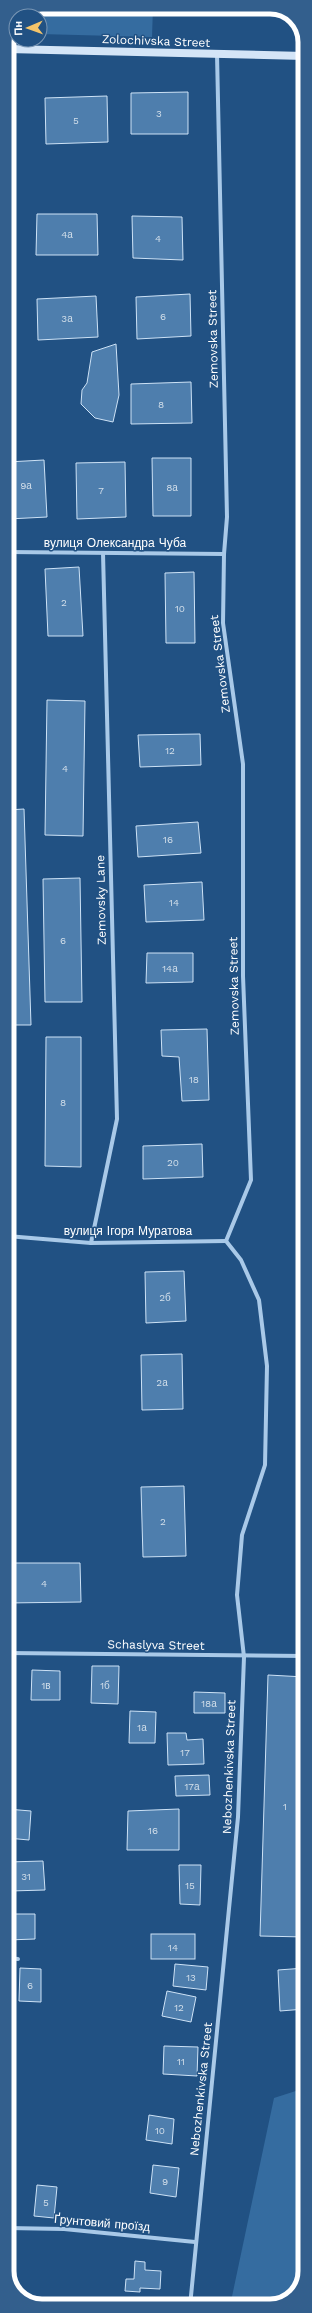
<svg xmlns="http://www.w3.org/2000/svg" width="312" height="2313" font-family="'Work Sans',sans-serif">
<rect width="100%" height="100%" fill="#215183"/>
<g fill="#356ca0">
<polygon points="42,7 153,7 152,37 40,34 40,16 20,16"/>
<polygon points="305,2088 305,2271 296,2294 274,2306 230,2306 274,2098"/>
</g>
<g fill="#4e7ead" stroke="#cde2f6">
<polygon points="188,92 188,134 131,134 131,93"/>
<polygon points="107,96 108,142 46,144 45,98"/>
<polygon points="37,214 97,214 98,255 36,255"/>
<polygon points="132,216 182,217 183,260 133,258"/>
<polygon points="190,294 191,336 137,339 136,297"/>
<polygon points="96,296 98,337 38,340 37,299"/>
<polygon points="116,344 119,395 113,422 95,418 81,404 82,390 87,383 92,352"/>
<polygon points="191,382 192,423 131,424 131,384"/>
<polygon points="152,458 191,458 191,516 153,516"/>
<polygon points="44,460 47,517 8,519 7,462"/>
<polygon points="125,462 126,517 77,519 76,463"/>
<polygon points="79,567 83,636 48,636 45,569"/>
<polygon points="194,572 195,643 166,643 165,573"/>
<polygon points="47,700 85,701 83,836 45,835"/>
<polygon points="200,734 201,765 140,767 138,735"/>
<polygon points="24,809 31,1025 9,1025 7,810"/>
<polygon points="198,822 201,853 138,857 136,826"/>
<polygon points="80,878 82,1002 45,1002 43,879"/>
<polygon points="202,882 204,920 146,922 144,885"/>
<polygon points="147,953 193,953 193,982 146,983"/>
<polygon points="207,1029 209,1100 182,1101 179,1057 162,1056 161,1030"/>
<polygon points="46,1037 81,1037 81,1167 45,1166"/>
<polygon points="202,1144 203,1177 143,1179 143,1146"/>
<polygon points="184,1271 186,1321 146,1323 145,1272"/>
<polygon points="7,1336 13,1336 11,1455 7,1455"/>
<polygon points="182,1354 183,1409 142,1410 141,1355"/>
<polygon points="184,1486 186,1556 143,1557 141,1487"/>
<polygon points="7,1563 80,1563 81,1602 7,1603"/>
<polygon points="92,1666 119,1666 118,1704 91,1703"/>
<polygon points="7,1669 12,1669 11,1705 7,1705"/>
<polygon points="32,1670 60,1671 60,1700 31,1700"/>
<polygon points="268,1675 305,1677 305,1937 260,1936"/>
<polygon points="194,1692 225,1693 225,1713 194,1713"/>
<polygon points="130,1711 156,1712 155,1743 129,1743"/>
<polygon points="167,1733 186,1733 187,1740 203,1739 204,1764 168,1765"/>
<polygon points="209,1775 210,1795 176,1796 175,1776"/>
<polygon points="7,1809 31,1811 29,1840 7,1838"/>
<polygon points="179,1809 179,1850 127,1850 128,1811"/>
<polygon points="43,1861 45,1890 10,1891 8,1862"/>
<polygon points="179,1865 201,1865 200,1905 180,1904"/>
<polygon points="7,1914 35,1914 35,1939 7,1940"/>
<rect x="151" y="1934" width="44" height="25"/>
<polygon points="175,1964 208,1967 206,1990 173,1986"/>
<polygon points="20,1968 41,1969 41,2002 19,2001"/>
<polygon points="305,1968 305,2009 280,2011 278,1970"/>
<polygon points="167,1991 196,1997 191,2022 162,2016"/>
<polygon points="164,2046 198,2047 197,2076 163,2074"/>
<polygon points="149,2115 174,2119 172,2144 146,2140"/>
<polygon points="153,2165 179,2168 176,2197 150,2193"/>
<polygon points="37,2185 57,2187 54,2218 34,2216"/>
<rect x="7" y="2239" width="4" height="32"/>
<polygon points="135,2261 145,2262 145,2270 161,2271 160,2289 140,2288 140,2292 125,2291 126,2279 134,2279"/>
</g>
<g fill="none" stroke-linecap="round" stroke-linejoin="round">
<g stroke="#a9c9e8" stroke-width="4">
<polyline points="217,54 227,517 224,554 223,623 243,764 243,976 251,1180 226,1241"/>
<polyline points="7,552 224,554"/>
<polyline points="7,1236 91,1243 226,1241"/>
<polyline points="91,1243 117,1119 103,553"/>
<polyline points="7,1653 305,1656"/>
<polyline points="7,1958 18,1959"/>
<polyline points="7,2228 64,2229 195,2242"/>
<polyline points="190,2306 238,1817 244,1657 237,1595 242,1535 265,1465 267,1366 259,1300 241,1260 226,1241"/>
</g>
<polyline stroke="#d4e5f7" stroke-width="8" points="7,49 305,56"/>
</g>
<g text-anchor="middle" dominant-baseline="central" stroke-width="3" stroke-linejoin="round" paint-order="stroke">
<g font-size="10" fill="#d3dfea">
<text x="159" y="113">3</text>
<text x="76" y="120">5</text>
<text x="67" y="234">4а</text>
<text x="158" y="238">4</text>
<text x="163" y="316">6</text>
<text x="67" y="318">3а</text>
<text x="161" y="404">8</text>
<text x="26" y="485">9а</text>
<text x="172" y="487">8а</text>
<text x="101" y="490">7</text>
<text x="64" y="602">2</text>
<text x="180" y="608">10</text>
<text x="170" y="750">12</text>
<text x="65" y="768">4</text>
<text x="168" y="839">16</text>
<text x="174" y="902">14</text>
<text x="63" y="940">6</text>
<text x="170" y="968">14а</text>
<text x="194" y="1079">18</text>
<text x="63" y="1102">8</text>
<text x="173" y="1162">20</text>
<text x="165" y="1297">2б</text>
<text x="162" y="1382">2а</text>
<text x="163" y="1521">2</text>
<text x="44" y="1583">4</text>
<text x="46" y="1685">1в</text>
<text x="105" y="1685">1б</text>
<text x="209" y="1703">18а</text>
<text x="142" y="1727">1а</text>
<text x="185" y="1752">17</text>
<text x="192" y="1786">17а</text>
<text x="285" y="1806">1</text>
<text x="153" y="1830">16</text>
<text x="26" y="1876">31</text>
<text x="190" y="1885">15</text>
<text x="173" y="1947">14</text>
<text x="191" y="1977">13</text>
<text x="30" y="1985">6</text>
<text x="179" y="2007">12</text>
<text x="181" y="2061">11</text>
<text x="160" y="2130">10</text>
<text x="165" y="2181">9</text>
<text x="46" y="2202">5</text>
</g>
<g font-size="12" fill="#fff" stroke="#215183">
<text transform="translate(156 41) rotate(2)">Zolochivska Street</text>
<text transform="translate(213 339) rotate(-91)">Zemovska Street</text>
<text x="115" y="543">вулиця Олександра Чуба</text>
<text transform="translate(220 664) rotate(-97)">Zemovska Street</text>
<text transform="translate(101 900) rotate(-91)">Zemovsky Lane</text>
<text transform="translate(234 986) rotate(-91)">Zemovska Street</text>
<text x="128" y="1231">вулиця Ігоря Муратова</text>
<text transform="translate(156 1645) rotate(1)">Schaslyva Street</text>
<text transform="translate(229 1767) rotate(-88)">Nebozhenkivska Street</text>
<text transform="translate(201 2089) rotate(-84)">Nebozhenkivska Street</text>
<text transform="translate(102 2223) rotate(5)">Ґрунтовий проїзд</text>
</g>
</g>
<path d="M0 0H312V2313H0ZM42 14H270A28 28 0 0 1 298 42V2271A28 28 0 0 1 270 2299H42A28 28 0 0 1 14 2271V42A28 28 0 0 1 42 14Z" fill="#335f8d" fill-rule="evenodd"/>
<path fill="none" stroke="#fff" stroke-width="5" d="M42 14H270A28 28 0 0 1 298 42V2271A28 28 0 0 1 270 2299H42A28 28 0 0 1 14 2271V42A28 28 0 0 1 42 14Z"/>
<g transform="translate(28 28) rotate(268)"><circle r="19" fill="#215183" stroke="#7a97b5"/>
<path d="M0-3L7 15L0 10L-7 15Z" fill="#f5c56a"/>
<text y="-6" font-size="11" font-weight="bold" text-anchor="middle" fill="#ffffff">Пн</text>
</g>
</svg>
